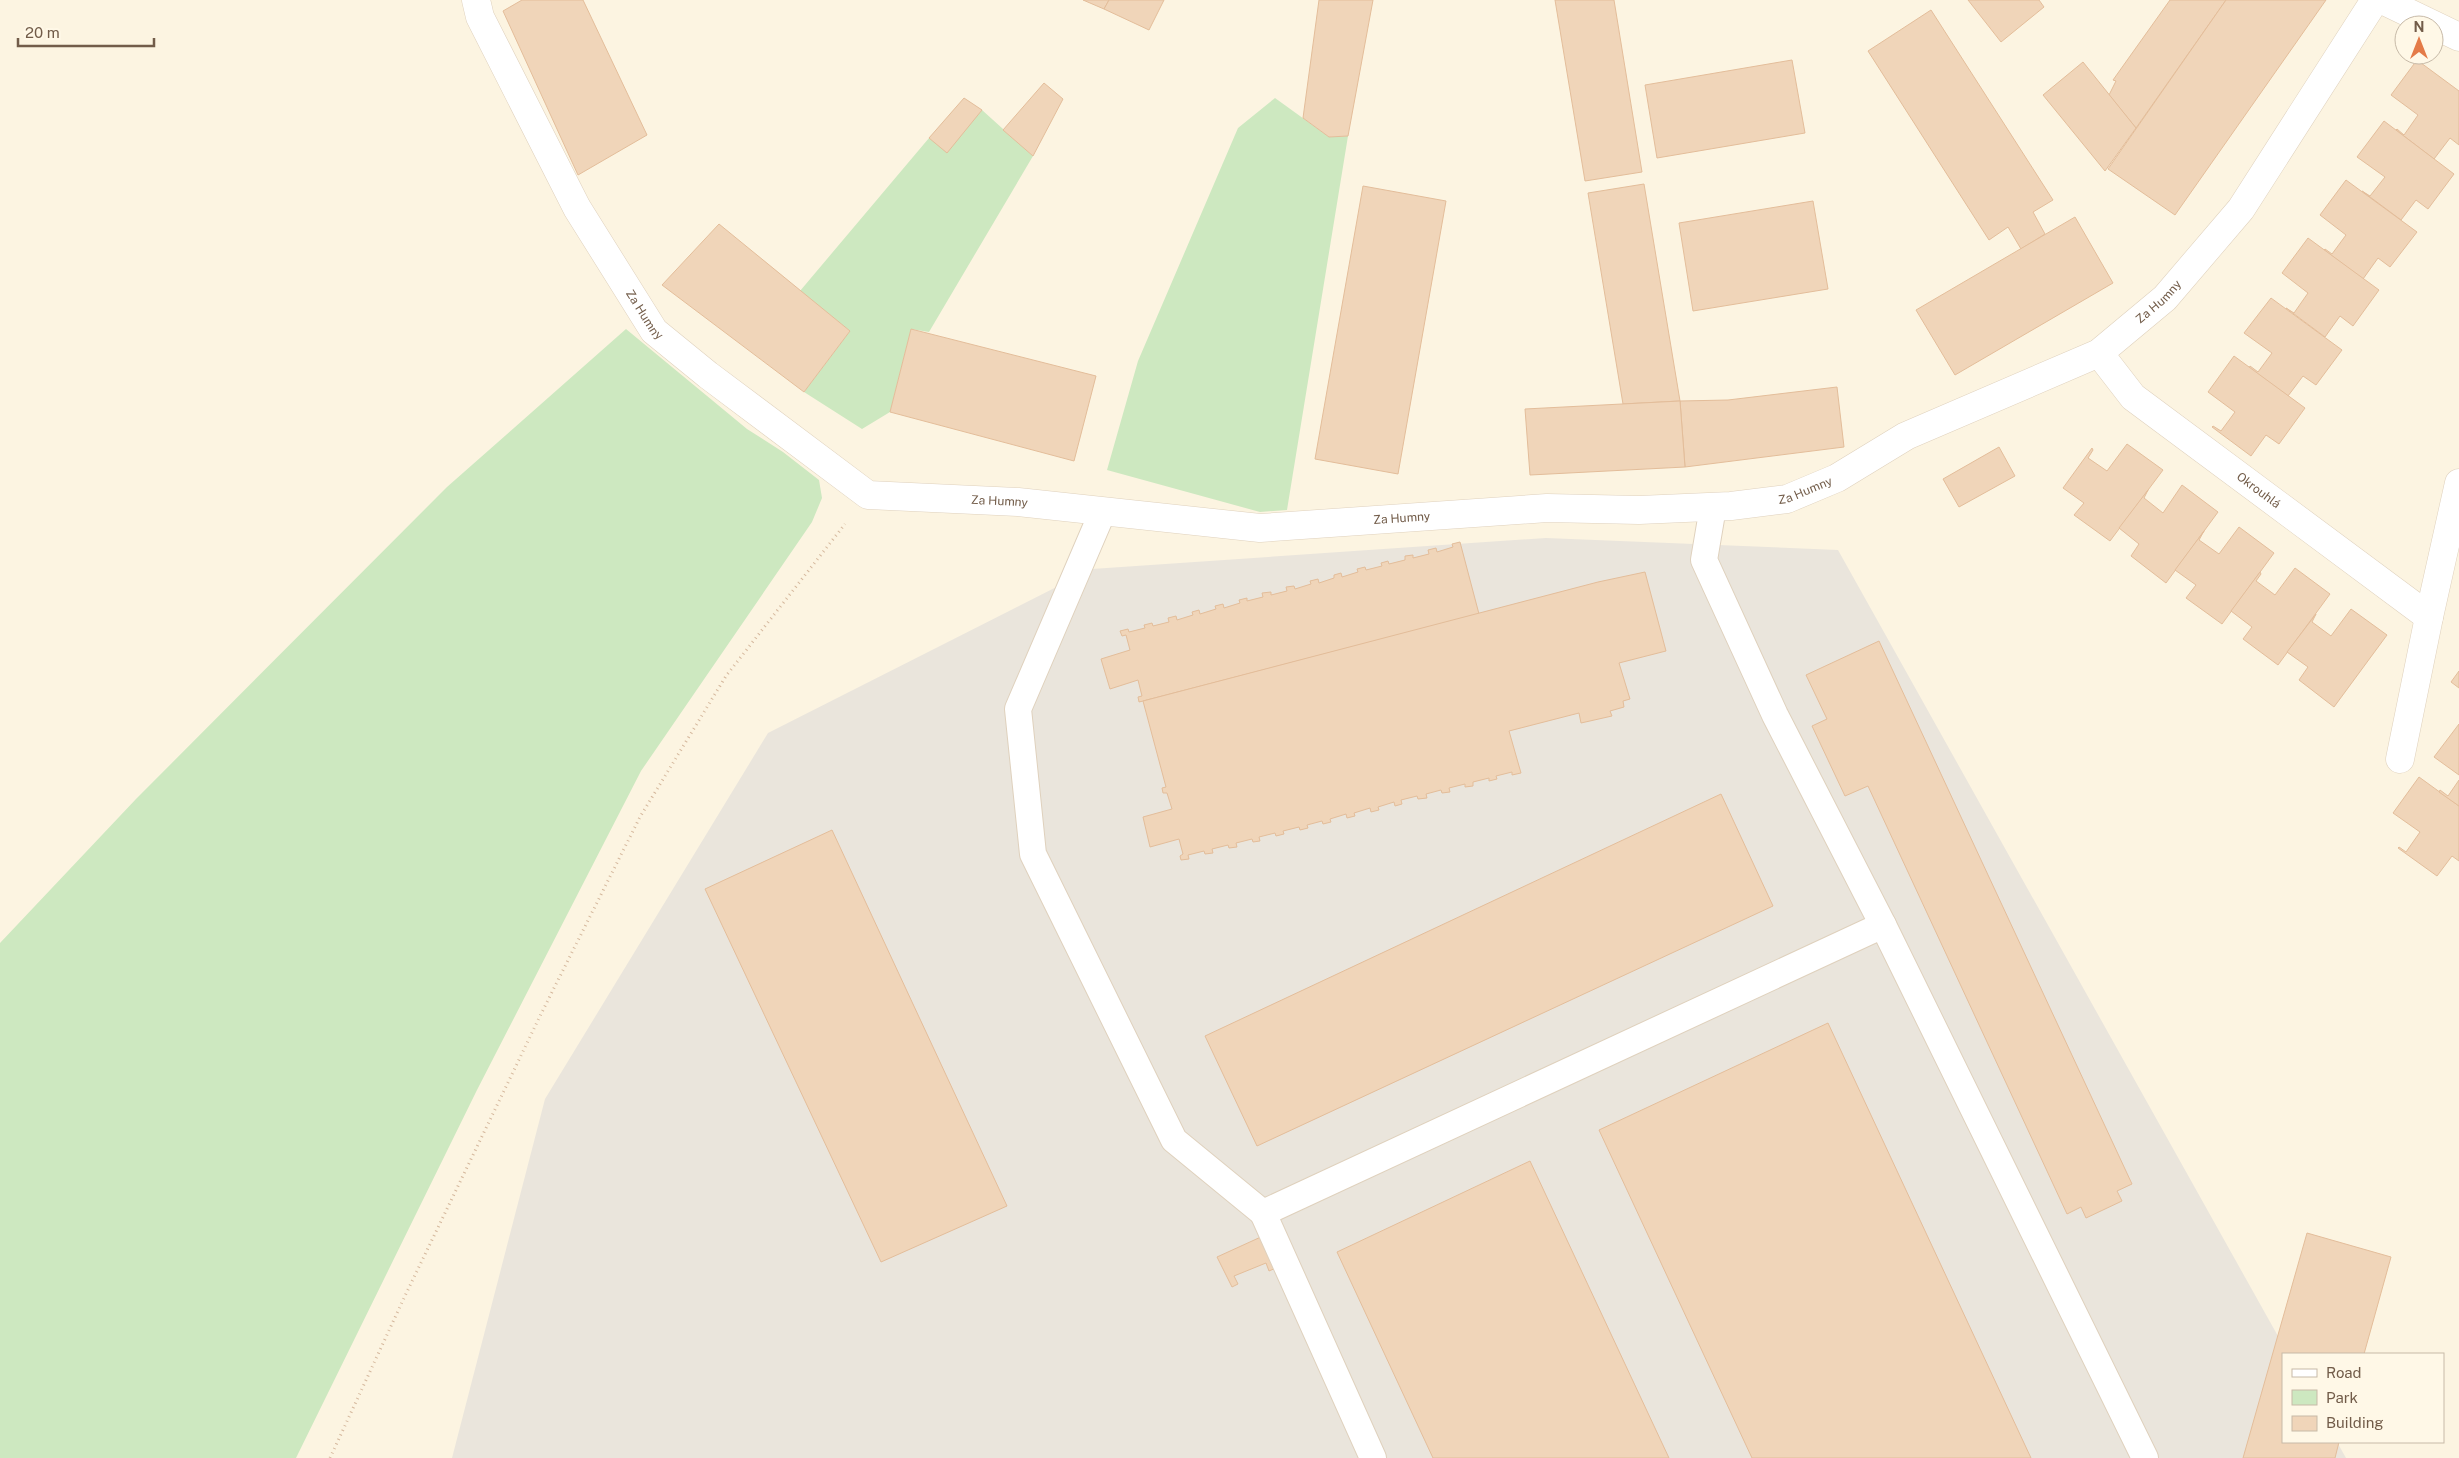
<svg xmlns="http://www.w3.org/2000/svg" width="2459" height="1458" font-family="'Public Sans',sans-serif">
<rect width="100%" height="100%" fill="#fcf4e1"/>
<polygon fill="#eae5dc" points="1546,538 1838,550 2288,1354 2283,1354 2283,1442 2337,1442 2346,1458 452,1458 545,1099 768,733 1092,569"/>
<g fill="#cde8c0">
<polygon points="1275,98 1329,137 1348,136 1287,510 1260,512 1107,470 1138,361 1238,128"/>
<polygon points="982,110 1033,156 929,332 911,329 890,412 862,429 804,392 850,331 800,291 929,138 947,151"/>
<polygon points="626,329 747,429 783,452 819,480 822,498 812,522 641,771 477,1090 296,1458 0,1458 0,943 136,799 447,487"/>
</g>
<g fill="#f0d5b9" stroke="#e3bd9a">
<polygon points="522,0 583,0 647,135 578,175 503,11"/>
<polygon points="1083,0 1109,0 1104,9"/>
<polygon points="1109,0 1164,0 1149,30 1104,9"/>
<polygon points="1319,0 1373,0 1348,136 1329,137 1303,118"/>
<polygon points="1555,0 1614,0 1642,172 1585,181"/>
<polygon points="1968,0 2039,0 2044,7 2001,42"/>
<polygon points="2170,0 2226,0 2136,128 2109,95 2116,81 2113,80"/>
<polygon points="2226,0 2326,0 2175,215 2108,169"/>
<polygon points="1931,10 2053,200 2033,212 2045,234 2021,249 2008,227 1989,240 1868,51"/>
<polygon points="1792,60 1805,133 1657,158 1645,85"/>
<polygon points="2417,60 2459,91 2459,145 2450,138 2434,159 2396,130 2397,129 2404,135 2418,115 2391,95"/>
<polygon points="2083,62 2136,128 2105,171 2043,95"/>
<polygon points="1044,83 1063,99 1033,156 1003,130"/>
<polygon points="964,98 982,110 947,153 929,138"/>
<polygon points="2384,121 2454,174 2428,209 2416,200 2401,220 2362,191 2370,196 2385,177 2357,157"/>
<polygon points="2346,180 2417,232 2390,267 2378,258 2363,279 2324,250 2325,249 2332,254 2346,235 2320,215"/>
<polygon points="1644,184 1680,401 1623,404 1588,193"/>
<polygon points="1363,186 1446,201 1398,474 1315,459"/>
<polygon points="1813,201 1828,289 1693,311 1679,223"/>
<polygon points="2075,217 2113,283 1955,375 1916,310"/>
<polygon points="719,224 850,331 804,392 662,285"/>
<polygon points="2308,238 2379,290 2353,326 2340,316 2325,337 2286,308 2294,313 2308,293 2282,273"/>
<polygon points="2271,298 2342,350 2316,385 2303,376 2288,396 2249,368 2250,366 2258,372 2272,353 2244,333"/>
<polygon points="911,329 1096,376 1074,461 890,412"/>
<polygon points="2234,356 2305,408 2279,444 2266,435 2251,456 2212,427 2213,426 2221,431 2235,412 2208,392"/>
<polygon points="1837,387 1844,447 1685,467 1680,401 1728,400"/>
<polygon points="1680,401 1685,467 1530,475 1525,409"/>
<polygon points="2127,444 2163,470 2110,541 2074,515 2084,503 2063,488 2092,448 2093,450 2088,458 2107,471"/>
<polygon points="1999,447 2015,476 1959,507 1943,479"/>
<polygon points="2182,485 2218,512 2166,583 2131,556 2139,544 2119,528 2148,490 2144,498 2163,513"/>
<polygon points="2239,527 2274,553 2222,624 2186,598 2196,585 2175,570 2204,531 2199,540 2219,554"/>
<polygon points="1460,542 1479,614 1143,701 1139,702 1138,697 1142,696 1138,680 1110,689 1101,659 1130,650 1126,635 1122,636 1120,631 1128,629 1129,632 1145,628 1144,625 1152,623 1153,626 1169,622 1168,618 1176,616 1177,620 1193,615 1192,612 1199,610 1200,614 1216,609 1215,606 1223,604 1224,608 1240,603 1239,600 1247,598 1247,601 1263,597 1262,593 1271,592 1271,595 1287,591 1286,587 1294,586 1295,589 1311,584 1310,581 1318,579 1319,583 1334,578 1334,575 1341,573 1342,577 1358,572 1357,569 1365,567 1366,570 1382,566 1381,563 1388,561 1389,564 1405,560 1405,556 1413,555 1413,558 1429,554 1428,550 1436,548 1437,552 1453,547 1452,544"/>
<polygon points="2295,568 2330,594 2278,665 2243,639 2252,627 2231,611 2260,572 2261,574 2256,581 2275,595"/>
<polygon points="1645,572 1666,651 1619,663 1630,699 1623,701 1624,707 1610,711 1612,716 1581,723 1579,713 1509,731 1521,773 1512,775 1512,772 1496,776 1497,779 1489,781 1489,778 1473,782 1473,786 1465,787 1465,784 1449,788 1450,792 1442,793 1441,790 1426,794 1427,798 1418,799 1417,796 1401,800 1402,804 1395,806 1394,802 1378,807 1379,810 1371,812 1370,808 1354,813 1355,816 1347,818 1346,814 1330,819 1331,822 1323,824 1322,821 1307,825 1308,828 1300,830 1299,827 1283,831 1284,834 1276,836 1275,833 1259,837 1260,841 1253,842 1252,839 1236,843 1237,847 1229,848 1228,845 1212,849 1213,853 1205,854 1204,851 1188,855 1189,859 1181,860 1180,856 1183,854 1179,839 1150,847 1143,817 1172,809 1167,793 1163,793 1162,788 1166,787 1143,701 1598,582"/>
<polygon points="2351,609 2387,635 2334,707 2299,680 2308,667 2287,652 2316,614 2312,622 2331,636"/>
<polygon points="1879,641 2132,1184 2117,1191 2122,1201 2086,1218 2081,1207 2067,1214 1868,786 1845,796 1812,726 1827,719 1806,675"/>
<polygon points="2459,671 2459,688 2451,682"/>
<polygon points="2459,724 2459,775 2434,757"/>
<polygon points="2419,777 2459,806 2459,861 2452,856 2437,876 2398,848 2399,847 2406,852 2420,832 2393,813"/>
<polygon points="2459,780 2459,806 2439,792 2440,790 2448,796"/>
<polygon points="1721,794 1773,906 1257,1146 1205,1036"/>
<polygon points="832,830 1007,1206 881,1262 705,889"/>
<polygon points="1828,1023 2031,1458 1752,1458 1599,1130"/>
<polygon points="1530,1161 1669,1458 1433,1458 1337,1252"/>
<polygon points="2307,1233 2391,1257 2364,1354 2283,1354 2283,1442 2339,1442 2335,1458 2243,1458"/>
<polygon points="1263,1236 1276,1268 1269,1271 1266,1263 1234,1276 1238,1284 1232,1287 1217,1257"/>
</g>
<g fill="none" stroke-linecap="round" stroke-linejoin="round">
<g stroke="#dfd1bd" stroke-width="28">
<g id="lane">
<polyline points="1713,507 1704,560 1775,715 1883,925"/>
<polyline points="1103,511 1018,709 1033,854 1174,1140 1263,1213"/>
<polyline points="1373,1458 1263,1213 1883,925 2145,1458"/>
</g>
</g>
<g stroke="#dfd1bd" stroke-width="29">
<g id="street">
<path id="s1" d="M 476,0 L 480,17 L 577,208 L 654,331 L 708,375 L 868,495 L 1018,502 L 1260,528 L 1547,508 L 1639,510 L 1731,506 L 1787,499 L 1837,478 L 1906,436 L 2099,353 L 2165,298 L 2241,209 L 2375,0"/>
<polyline points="2382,0 2459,37"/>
<path id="s2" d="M 2099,353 L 2133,397 L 2429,617 L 2459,483"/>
<polyline points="2400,759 2429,617"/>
</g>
</g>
<polyline stroke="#d5b89d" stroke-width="3" stroke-dasharray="1 4" stroke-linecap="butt" points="330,1458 404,1298 541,1014 640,817 726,676 845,524"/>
<use href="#lane" stroke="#fff" stroke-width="26"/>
<use href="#street" stroke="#fff" stroke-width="28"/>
</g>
<g text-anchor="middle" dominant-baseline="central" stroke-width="4.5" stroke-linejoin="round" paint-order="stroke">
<g font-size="12" fill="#725c49" stroke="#fff8e7">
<text stroke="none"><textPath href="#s1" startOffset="1992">Za Humny</textPath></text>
<text stroke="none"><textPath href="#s1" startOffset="358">Za Humny</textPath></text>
<text stroke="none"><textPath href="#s1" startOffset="1588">Za Humny</textPath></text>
<text stroke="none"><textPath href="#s2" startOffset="212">Okrouhlá</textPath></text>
<text stroke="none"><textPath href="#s1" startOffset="778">Za Humny</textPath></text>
<text stroke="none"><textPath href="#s1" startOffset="1182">Za Humny</textPath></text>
</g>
</g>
<rect x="2282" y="1353" width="162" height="90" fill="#fff8e7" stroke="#c7baa8"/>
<rect x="2292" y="1369" width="25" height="8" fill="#ffffff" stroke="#c7baa8"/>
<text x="2326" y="1378" font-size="15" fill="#725c49">Road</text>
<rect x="2292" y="1390" width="25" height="15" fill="#cde8c0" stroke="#c7baa8"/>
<text x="2326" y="1403" font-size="15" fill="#725c49">Park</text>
<rect x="2292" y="1416" width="25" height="15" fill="#f0d5b9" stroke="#c7baa8"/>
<text x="2326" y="1428" font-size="15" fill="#725c49">Building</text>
<g transform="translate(2419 40)"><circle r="24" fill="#fff8e7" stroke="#c7baa8"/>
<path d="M0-4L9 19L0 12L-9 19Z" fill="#e47b48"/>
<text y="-8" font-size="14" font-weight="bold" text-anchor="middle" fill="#725c49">N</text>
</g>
<path d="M18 38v8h136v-8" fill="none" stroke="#725c49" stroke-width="2.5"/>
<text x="25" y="38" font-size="15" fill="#725c49" stroke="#fff8e7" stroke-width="4" paint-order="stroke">20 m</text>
</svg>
